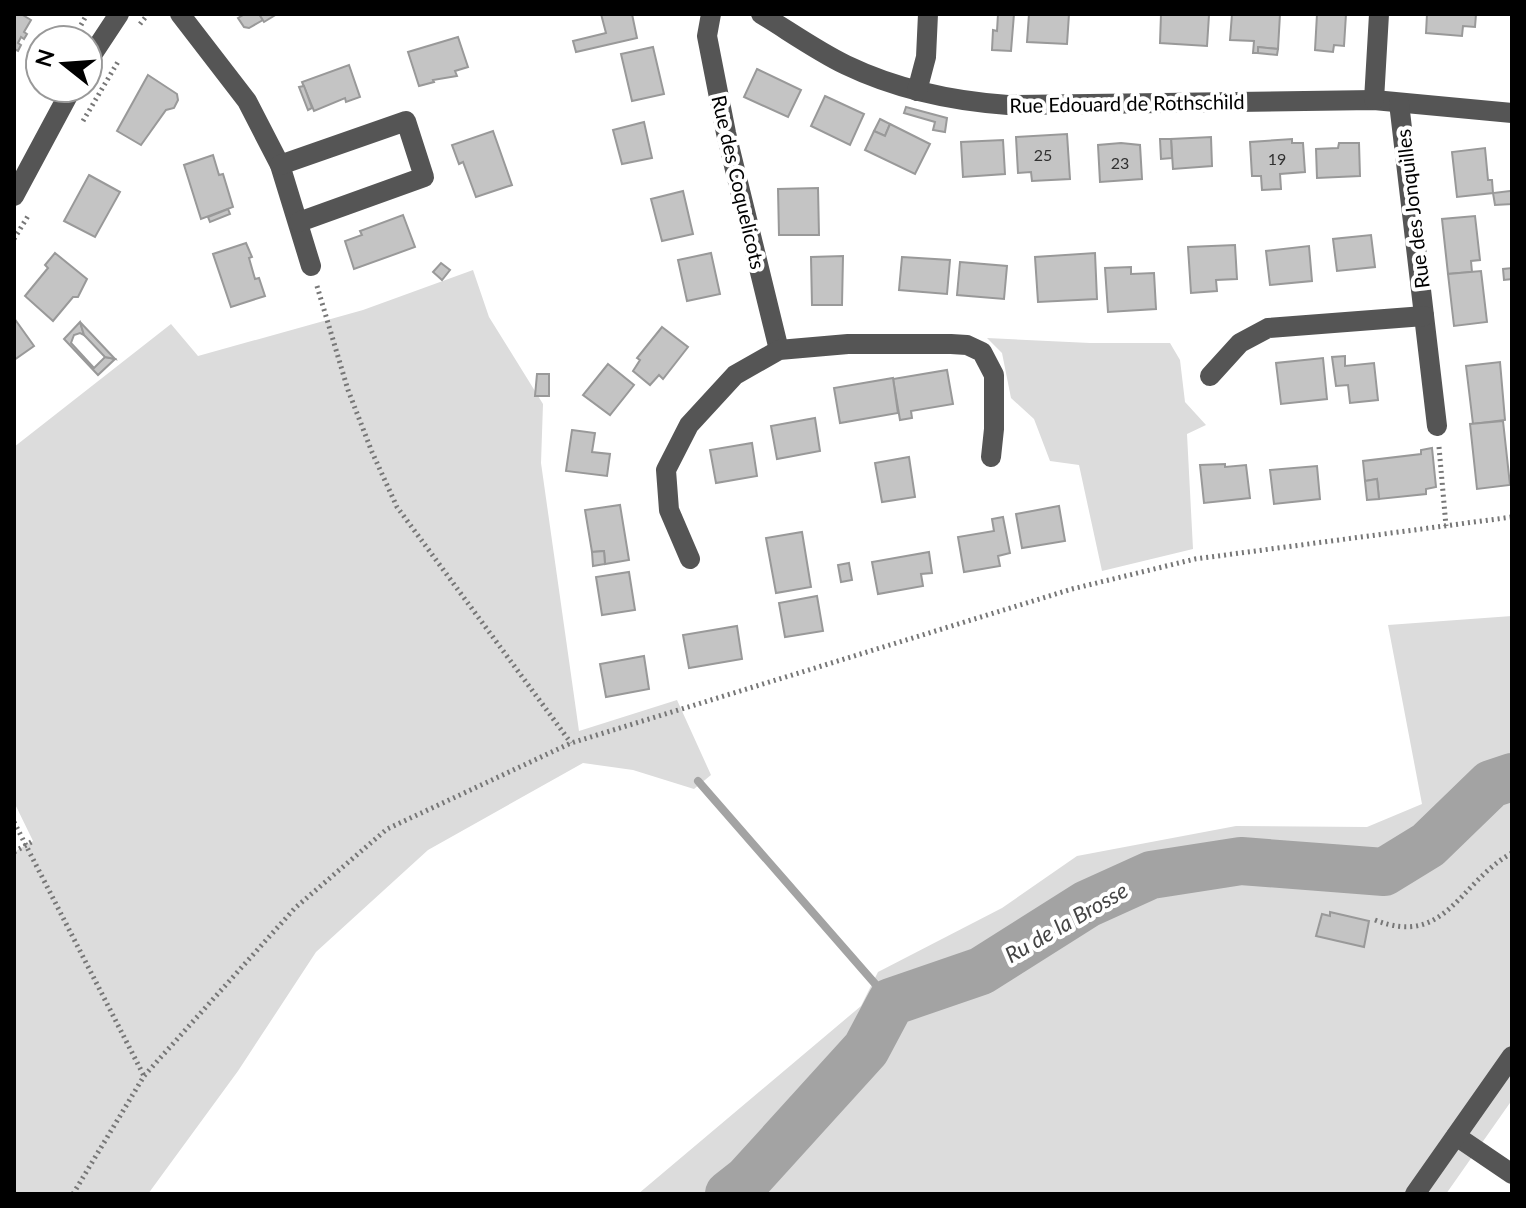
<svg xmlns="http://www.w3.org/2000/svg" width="1526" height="1208" font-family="Lato,sans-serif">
<rect width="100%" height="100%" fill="#fff"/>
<g fill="#dcdcdc">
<polygon points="473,270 489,317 543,404 541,463 579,731 677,700 711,775 694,789 633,770 583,763 428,850 316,952 238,1071 148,1194 14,1194 14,852 33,841 14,802 14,447 171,324 198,356 363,310"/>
<polygon points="987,338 1090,343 1170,343 1180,360 1185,402 1206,425 1187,434 1193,549 1102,571 1079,465 1050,461 1034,419 1011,398 1002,353"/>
<polygon points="1512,616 1512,1100 1446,1194 638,1194 861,1006 878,972 1002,908 1077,856 1236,826 1367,827 1422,804 1388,625"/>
</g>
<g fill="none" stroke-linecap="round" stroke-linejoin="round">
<polyline stroke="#a3a3a3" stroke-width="8" points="698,781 891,1002"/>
<polyline stroke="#a3a3a3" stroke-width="48" points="729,1194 748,1179 866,1049 891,1002 981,971 1087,904 1151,875 1241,861 1384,872 1428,845 1491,784 1512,777"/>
</g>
<g fill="#c4c4c4" stroke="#999" stroke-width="2">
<polygon points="14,14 21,14 31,20 24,32 27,34 24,39 21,37 18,43 21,45 18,51 14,49"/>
<polygon points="245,14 259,14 263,20 249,28 244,27 238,18"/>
<polygon points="259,14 277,14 264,22"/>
<polygon points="601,14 632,14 637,38 576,52 573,41 606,33"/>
<polygon points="998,14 1014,14 1011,51 992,50 993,30 997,31"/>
<polygon points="1029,14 1069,14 1067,44 1027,42"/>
<polygon points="1161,14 1209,15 1207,46 1160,43"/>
<polygon points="1232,14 1280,14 1278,49 1258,47 1258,53 1253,53 1254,41 1230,40"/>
<polygon points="1317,14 1346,14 1344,46 1334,45 1333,52 1315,50"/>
<polygon points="1427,14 1476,14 1475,27 1463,26 1462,36 1426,33"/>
<polygon points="458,37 468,67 455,71 457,76 433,80 434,82 419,86 408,52"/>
<polygon points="653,47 664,94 632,101 621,54"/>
<polygon points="1258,47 1278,49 1277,55 1258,53"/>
<polygon points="349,65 360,97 346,102 345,98 314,111 302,82"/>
<polygon points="757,69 801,90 788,117 744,97"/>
<polygon points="148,75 177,94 178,100 174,108 166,110 141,145 117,131"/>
<polygon points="304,86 312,108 308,110 299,87"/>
<polygon points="825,96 864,114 850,145 811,126"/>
<polygon points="906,107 947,118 945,132 933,130 935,122 904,113"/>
<polygon points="880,119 890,124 885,136 874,131"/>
<polygon points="644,122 652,158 622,164 613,130"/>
<polygon points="890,124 930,144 915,174 865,150 874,131 885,136"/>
<polygon points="493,131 512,185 476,197 463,162 459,164 452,145"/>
<polygon points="1067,134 1070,179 1032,181 1031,172 1018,173 1016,137"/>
<polygon points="1211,137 1212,166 1173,169 1171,139"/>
<polygon points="1160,139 1171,139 1172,158 1161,159"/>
<polygon points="1292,139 1292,143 1303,143 1305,172 1280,174 1281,189 1262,190 1261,176 1252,176 1250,142"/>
<polygon points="1003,140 1005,174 963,177 961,142"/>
<polygon points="1121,143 1140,145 1142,179 1100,182 1098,145"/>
<polygon points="1339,143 1359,143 1360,176 1317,178 1316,149 1338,148"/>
<polygon points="1485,148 1488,180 1492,180 1493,193 1457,197 1452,152"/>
<polygon points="213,155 219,175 223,174 233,207 201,219 184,165"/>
<polygon points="89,175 120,192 95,237 64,221"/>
<polygon points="818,188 819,235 779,235 778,189"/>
<polygon points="683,191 693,234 662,241 651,199"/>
<polygon points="1510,191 1512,191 1512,204 1495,205 1493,193"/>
<polygon points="228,209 230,214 210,222 208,217"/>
<polygon points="403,215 415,247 354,269 345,241 362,235 360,231"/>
<polygon points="1475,216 1480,260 1471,261 1472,272 1448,274 1442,219"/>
<polygon points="1371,235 1375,267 1337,271 1333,239"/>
<polygon points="246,243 252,257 249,258 255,279 259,278 265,296 231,307 213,254"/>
<polygon points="1235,245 1237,279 1216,280 1217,291 1191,293 1188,247"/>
<polygon points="1309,246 1312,281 1270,285 1266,251"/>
<polygon points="55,253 87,279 78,297 73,297 53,321 25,296 48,268 45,265"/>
<polygon points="711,253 720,294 687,301 678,260"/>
<polygon points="1095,253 1097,299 1038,302 1035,257"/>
<polygon points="843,256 842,305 812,305 811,257"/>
<polygon points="902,257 950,260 947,294 899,290"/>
<polygon points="960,262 1007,266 1004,299 957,295"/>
<polygon points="441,263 450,270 442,280 433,272"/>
<polygon points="1131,267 1131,274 1154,273 1156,309 1108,312 1105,268"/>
<polygon points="1512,268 1512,279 1504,280 1503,269"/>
<polygon points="1481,271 1487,322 1454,326 1448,274"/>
<polygon points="14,318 34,346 14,360"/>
<polygon points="80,322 84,335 80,333 74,335 71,343 94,368 105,357 115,359 98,375 64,339"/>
<polygon points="80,322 115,359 105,357 84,335"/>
<polygon points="662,327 688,347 663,379 659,375 650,385 633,371 640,360 637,358"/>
<polygon points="1345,356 1345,366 1374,363 1378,400 1350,403 1348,385 1336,386 1332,357"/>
<polygon points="1323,358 1327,399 1281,404 1276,363"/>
<polygon points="1500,362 1505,420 1473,424 1466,366"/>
<polygon points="608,364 634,385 610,415 583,395"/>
<polygon points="947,370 953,404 911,411 912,418 900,420 893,379"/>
<polygon points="537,374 549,374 549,396 535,396"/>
<polygon points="893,378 898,413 840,423 834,388"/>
<polygon points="815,418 820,451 777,459 771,426"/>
<polygon points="1503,421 1510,485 1477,489 1470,424"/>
<polygon points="572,430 595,433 592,452 610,454 607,476 566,471"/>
<polygon points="752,443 757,476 716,483 710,450"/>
<polygon points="1432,448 1436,487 1426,489 1426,494 1379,499 1377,479 1365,481 1363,461 1421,454 1421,450"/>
<polygon points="909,457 915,497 882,502 875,463"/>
<polygon points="1225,464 1225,467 1246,465 1250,498 1204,503 1200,465"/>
<polygon points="1317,466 1320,499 1274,504 1270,470"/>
<polygon points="1377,479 1379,499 1367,500 1365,481"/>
<polygon points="620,505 629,560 605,564 604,551 592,552 585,510"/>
<polygon points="1059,506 1065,541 1022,548 1016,514"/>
<polygon points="1003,517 1010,553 998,556 1000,566 964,572 958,537 994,531 992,519"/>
<polygon points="802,532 811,587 776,593 766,538"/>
<polygon points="604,551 605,564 593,566 592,552"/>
<polygon points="929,552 932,573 921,574 923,586 878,594 872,562"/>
<polygon points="849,563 852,580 841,582 838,565"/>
<polygon points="629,572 635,610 602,615 596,577"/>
<polygon points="817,596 823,631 785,637 779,603"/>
<polygon points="737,626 742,659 689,668 683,635"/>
<polygon points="644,656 649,689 606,697 600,664"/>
<polygon points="1330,912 1369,921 1364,947 1316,936 1322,914 1330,916"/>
</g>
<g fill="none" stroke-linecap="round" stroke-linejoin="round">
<g stroke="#777" stroke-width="5" stroke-dasharray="2 4" stroke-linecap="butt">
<polyline points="140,24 148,14"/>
<polyline points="81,25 87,14"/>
<polyline points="83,121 119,60"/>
<polyline points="14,239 28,216"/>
<polyline points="317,286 348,390 372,452 397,507 571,743"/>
<polyline points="1439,447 1446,526"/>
<polyline points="14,822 144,1076"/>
<polyline points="14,852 33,841"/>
<path d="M 1375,920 C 1446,948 1459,882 1512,853"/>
<polyline points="73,1194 144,1076 295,908 387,829 571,743 1072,589 1195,559 1512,517"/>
</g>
<g stroke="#555" stroke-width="20">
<polyline points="180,14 247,101 280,165 311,266"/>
<polyline points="711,14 707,36 726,133 779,350"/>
<path d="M 761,14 C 789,31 817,51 846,65 C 898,90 952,101 1008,105 L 1374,100 L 1512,113"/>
<polyline points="88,61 119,14"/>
<polyline points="917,91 926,57 928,14"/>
<polyline points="1374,100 1379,14"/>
<polyline points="1399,103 1437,426"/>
<polyline points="280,165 406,121 424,177 299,222"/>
<polyline points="14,196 72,88"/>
<polyline points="1210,376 1240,343 1268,328 1424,316"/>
<polyline points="690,559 669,510 666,470 689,425 735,375 779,350 848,344 951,344 967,345 982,352 994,375 994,429 991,457"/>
<polyline points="1456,1136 1512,1174"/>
<polyline points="1415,1194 1512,1056"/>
</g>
</g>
<g text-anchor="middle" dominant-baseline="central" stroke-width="8" stroke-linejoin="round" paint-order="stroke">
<g font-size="16" fill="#313131">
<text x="1043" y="154">25</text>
<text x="1277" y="158">19</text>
<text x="1120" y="162">23</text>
</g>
<g font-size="20" fill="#000" stroke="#fff">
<text transform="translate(1127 103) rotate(-1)">Rue Edouard de Rothschild</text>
<text transform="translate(739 182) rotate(77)">Rue des Coquelicots</text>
<text transform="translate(1412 209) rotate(-97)">Rue des Jonquilles</text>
</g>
<g font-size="22" font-style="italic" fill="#444" stroke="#fff">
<text transform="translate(1066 922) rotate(-30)">Ru de la Brosse</text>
</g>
</g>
<rect width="1526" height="1208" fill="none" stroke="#000000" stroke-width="32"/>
<g transform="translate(64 64) rotate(287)"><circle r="38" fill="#ffffff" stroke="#999999" stroke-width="2"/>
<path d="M0-6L14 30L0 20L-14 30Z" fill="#000000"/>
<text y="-12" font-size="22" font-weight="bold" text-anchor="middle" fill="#000000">N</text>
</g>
</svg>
